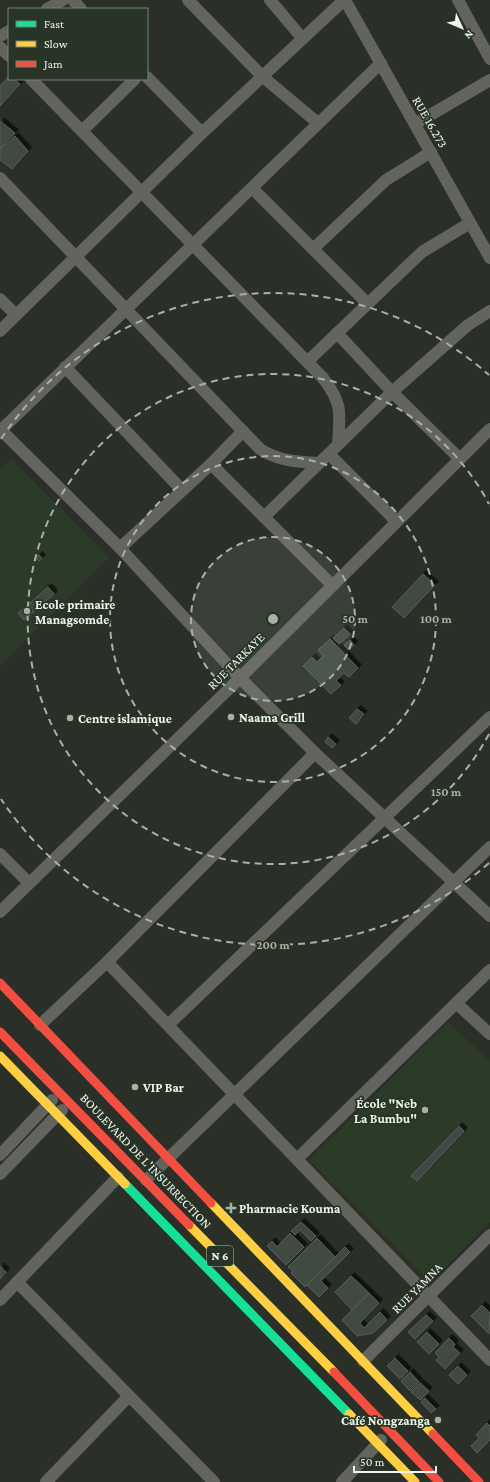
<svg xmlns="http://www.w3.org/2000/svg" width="490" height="1482" font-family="'Crimson Pro',serif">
<defs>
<filter id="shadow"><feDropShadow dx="3.5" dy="-3.5" stdDeviation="0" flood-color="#0009"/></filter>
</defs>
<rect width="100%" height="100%" fill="#2a3028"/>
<g fill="#2c3a28">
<polygon points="12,459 109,558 0,665 0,471"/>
<polygon points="448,1022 490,1061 490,1222 430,1283 309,1160"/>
</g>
<g fill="#414843" stroke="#585f5a" filter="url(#shadow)">
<polygon points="9,76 9,79 14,79 20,84 0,106 0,86"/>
<polygon points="0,121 15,133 0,148"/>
<polygon points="15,136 28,151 12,169 0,160 0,149"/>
<polygon points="39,555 42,558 39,561 36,558"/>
<polygon points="423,574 435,585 404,618 392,607"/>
<polygon points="48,587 54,594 24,620 18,613"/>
<polygon points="344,628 350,634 339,644 333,638"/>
<polygon points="330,639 358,668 349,677 344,673 336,681 341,685 331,694 303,666 312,657 317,662 323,656 318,650"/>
<polygon points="350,640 354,645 349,650 344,645"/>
<polygon points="357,709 364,714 356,724 349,718"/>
<polygon points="328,737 336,744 332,748 325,742"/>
<polygon points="459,1126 464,1131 417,1181 411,1176"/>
<polygon points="301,1222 316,1236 311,1241 300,1230 295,1235 291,1231"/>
<polygon points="290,1233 304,1247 286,1265 267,1246 272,1241 277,1247"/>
<polygon points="317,1238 335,1257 305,1287 291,1273 293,1271 288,1267"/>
<polygon points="345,1247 350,1252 321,1281 328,1288 319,1297 307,1285"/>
<polygon points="0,1266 6,1272 0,1279"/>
<polygon points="351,1276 369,1293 352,1310 335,1292"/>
<polygon points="369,1293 379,1303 360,1323 364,1328 380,1312 387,1320 373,1333 357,1336 342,1320"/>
<polygon points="482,1305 490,1313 489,1334 471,1316"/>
<polygon points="426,1315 433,1321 415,1339 408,1332"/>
<polygon points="427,1332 439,1344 429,1354 417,1342"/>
<polygon points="449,1338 455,1344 453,1347 460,1353 445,1369 436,1360 439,1357 435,1353"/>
<polygon points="395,1358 408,1371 400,1379 387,1366"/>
<polygon points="458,1366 467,1375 458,1384 449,1375"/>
<polygon points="410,1372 419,1382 410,1391 401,1381"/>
<polygon points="420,1383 429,1391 420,1400 411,1392"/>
<polygon points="425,1398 436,1409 431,1413 421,1402"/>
<polygon points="487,1423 490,1426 490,1440 477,1453 471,1446 479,1438 476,1435"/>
</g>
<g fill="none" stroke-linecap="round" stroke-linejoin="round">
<g stroke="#63645e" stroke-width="12">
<polyline points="73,0 81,9"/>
<polyline points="188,0 263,77 318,123"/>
<polyline points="270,0 302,38"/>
<polyline points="345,0 490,258"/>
<polyline points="458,0 490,59"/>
<polyline points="47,9 63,0"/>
<polyline points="0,36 9,31"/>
<polyline points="0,47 9,56"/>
<polyline points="147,77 202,133"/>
<path d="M 31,79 L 323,378 C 343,404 340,413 338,444"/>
<polyline points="415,124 490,80"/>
<polyline points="82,131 135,79"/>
<path d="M 0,178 L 260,449 C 278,461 298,462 319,463"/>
<polyline points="253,189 367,303"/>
<polyline points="313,249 386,180 431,152"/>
<polyline points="0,299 16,315"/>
<polyline points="0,331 202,133 344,0"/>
<polyline points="337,333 392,392 460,459"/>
<polyline points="308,361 422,252 470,223"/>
<polyline points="65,367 182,490"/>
<polyline points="0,429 120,548 240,678 315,753 490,916"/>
<polyline points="0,431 381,63"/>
<polyline points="329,454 396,521"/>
<polyline points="211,464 332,585"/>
<polyline points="264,517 392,392 468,325 490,311"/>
<polyline points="120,548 211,464 243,431"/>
<polyline points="0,854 29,883"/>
<polyline points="0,912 240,678 490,429"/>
<polyline points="107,962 490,1360"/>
<polyline points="456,1003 490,1034"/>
<polyline points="40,1025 107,962 315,753"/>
<polyline points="168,1025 490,717"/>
<polyline points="0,1155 52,1100"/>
<polyline points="298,1158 490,970"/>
<polyline points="0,1174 62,1110"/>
<polyline points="146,1180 490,847"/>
<polyline points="17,1282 214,1482"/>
<polyline points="0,1300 118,1177"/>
<polyline points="363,1361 490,1235"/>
<polyline points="46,1482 129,1396"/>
<polyline points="342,1482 381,1440"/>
</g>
<polyline stroke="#16e098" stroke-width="9" points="125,1184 349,1414"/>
<g stroke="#ffcf43" stroke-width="9">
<polyline points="0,1056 125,1184"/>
<polyline points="211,1203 433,1434"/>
<polyline points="189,1225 334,1372"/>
<polyline points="349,1414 415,1482"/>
</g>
<g stroke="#f24e42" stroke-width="9">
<polyline points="0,983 211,1203"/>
<polyline points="0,1032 189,1225"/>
<polyline points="334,1372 439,1482"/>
<polyline points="433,1434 479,1482"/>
</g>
</g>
<circle cx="273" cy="619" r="82" fill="#a9b1a7" fill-opacity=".12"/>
<g fill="none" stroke="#a9b1a7" stroke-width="2" stroke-dasharray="7 5">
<circle cx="273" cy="619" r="82"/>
<circle cx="273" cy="619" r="163"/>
<path d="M489 734A245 245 0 1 1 489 504"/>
<path d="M489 863A326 326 0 0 1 1 799M1 439A326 326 0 0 1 489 375"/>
</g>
<g fill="#a9b1a7" stroke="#283425" stroke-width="1.5">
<circle cx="27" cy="611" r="4"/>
<circle cx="231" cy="717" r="4"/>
<circle cx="70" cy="718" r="4"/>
<circle cx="135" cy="1087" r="4"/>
<circle cx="425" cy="1110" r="4"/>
<path d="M229 1202h4v4h4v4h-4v4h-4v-4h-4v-4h4z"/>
<circle cx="438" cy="1420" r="4"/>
</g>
<g text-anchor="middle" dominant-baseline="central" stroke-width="3.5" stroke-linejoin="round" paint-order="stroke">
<rect fill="#283425" stroke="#b3bcb0" stroke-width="1" x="207" y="1246" width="26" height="20" rx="3"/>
<g font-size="12" font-weight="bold" fill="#eef6ec">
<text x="220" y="1256">N 6</text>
</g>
<g font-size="13" fill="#eef6ec" stroke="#283425">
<text transform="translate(430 122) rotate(60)">RUE 16.273</text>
<text transform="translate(236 661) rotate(-45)">RUE TARKAYE</text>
<text transform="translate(146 1161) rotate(46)">BOULEVARD DE L'INSURRECTION</text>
<text transform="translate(417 1288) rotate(-45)">RUE YAMNA</text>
</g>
<g font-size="13" font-weight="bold" fill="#eef6ec" stroke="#283425" text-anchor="start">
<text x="35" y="604">Ecole primaire<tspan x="35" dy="15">Managsomde</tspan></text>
<text x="239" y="717">Naama Grill</text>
<text x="78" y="718">Centre islamique</text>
<text x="143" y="1087">VIP Bar</text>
<text x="417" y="1103" text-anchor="end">École "Neb<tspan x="417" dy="15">La Bumbu"</tspan></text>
<text x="239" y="1208">Pharmacie Kouma</text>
<text x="430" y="1420" text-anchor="end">Café Nongzanga</text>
</g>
</g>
<circle cx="273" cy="619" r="6" fill="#a9b1a7" stroke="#283425" stroke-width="2"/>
<g font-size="12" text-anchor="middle" font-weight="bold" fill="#a9b1a7" stroke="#283425" stroke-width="3.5" stroke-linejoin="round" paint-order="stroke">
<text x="355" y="623">50 m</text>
<text x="436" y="623">100 m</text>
<text x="446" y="796">150 m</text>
<text x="273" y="949">200 m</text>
</g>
<rect x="8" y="8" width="140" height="72" fill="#283425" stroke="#778275"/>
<rect x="16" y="21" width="20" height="6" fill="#16e098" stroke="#778275"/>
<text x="44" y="28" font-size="12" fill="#eef6ec">Fast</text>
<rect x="16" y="41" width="20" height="6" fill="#ffcf43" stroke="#778275"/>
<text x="44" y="48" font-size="12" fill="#eef6ec">Slow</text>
<rect x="16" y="61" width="20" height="6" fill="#f24e42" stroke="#778275"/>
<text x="44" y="68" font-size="12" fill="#eef6ec">Jam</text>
<g transform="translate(462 28) rotate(134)" stroke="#283425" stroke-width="3" paint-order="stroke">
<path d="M0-3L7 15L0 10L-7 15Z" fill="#eef6ec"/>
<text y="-6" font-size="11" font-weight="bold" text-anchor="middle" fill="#eef6ec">N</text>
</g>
<path d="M354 1466v6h82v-6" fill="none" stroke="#eef6ec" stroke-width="2"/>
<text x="360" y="1466" font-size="12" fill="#eef6ec" stroke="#283425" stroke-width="3" paint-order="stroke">50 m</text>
</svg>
